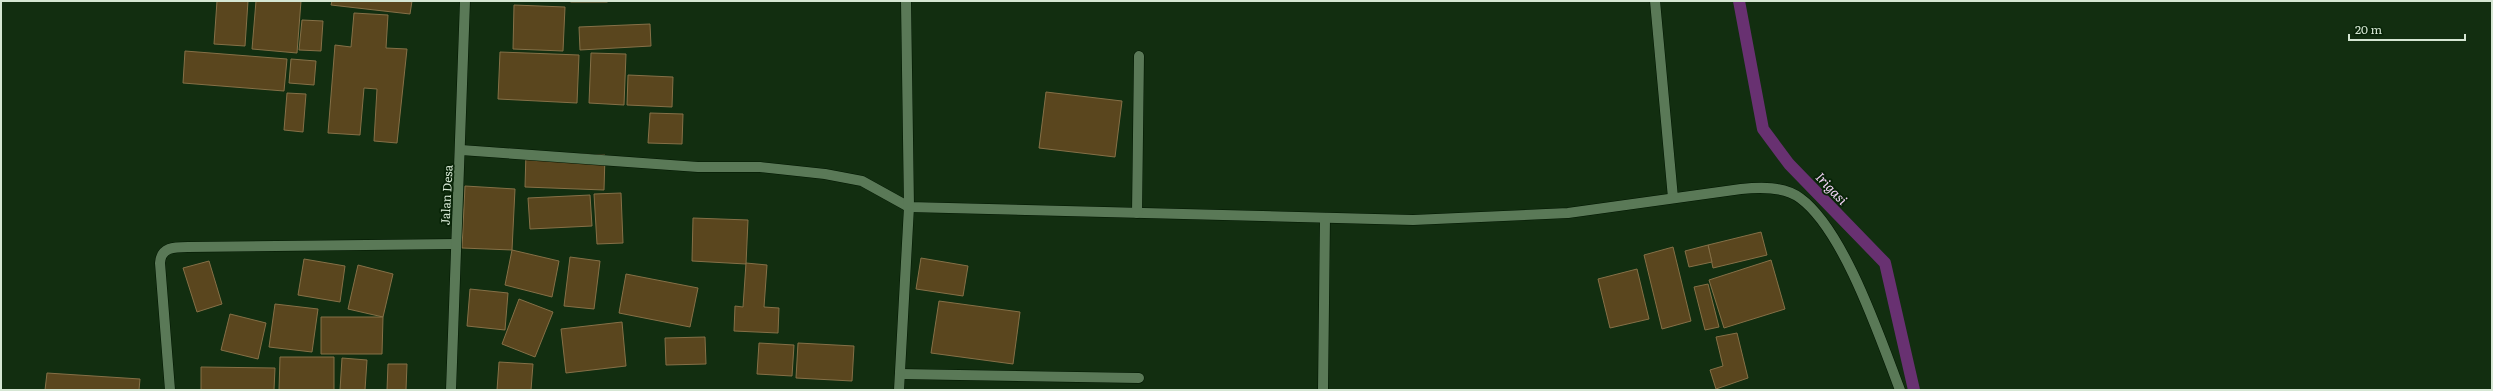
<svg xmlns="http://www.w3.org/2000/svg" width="2493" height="391" font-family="Literata,serif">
<rect width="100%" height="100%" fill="#122e10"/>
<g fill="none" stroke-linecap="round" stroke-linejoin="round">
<polyline stroke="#683171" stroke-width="12" points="1739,1 1763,129 1789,164 1885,263 1914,390"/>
</g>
<g fill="#5a461e" stroke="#857047">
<polygon points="217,1 248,1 245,46 214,44"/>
<polygon points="256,1 301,1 297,53 252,49"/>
<polygon points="332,1 412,1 410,14 331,5"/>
<rect x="571" y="1" width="36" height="1"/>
<polygon points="514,5 565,7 563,51 513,49"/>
<polygon points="354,13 388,15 386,48 407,49 397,143 374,141 377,89 364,88 360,135 328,133 335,45 351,47"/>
<polygon points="302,20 323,21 321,51 299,50"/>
<polygon points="650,24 651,46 580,50 579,27"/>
<polygon points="185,51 287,59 284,91 183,83"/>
<polygon points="500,52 579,55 577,103 498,99"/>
<polygon points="591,53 626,54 624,105 589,103"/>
<polygon points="291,59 316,61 314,85 289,83"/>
<polygon points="628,75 673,77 672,107 627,105"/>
<polygon points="1046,92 1122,101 1115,157 1039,148"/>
<polygon points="287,93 306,94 303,132 284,130"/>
<polygon points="650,113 683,114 682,144 648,143"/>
<polygon points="526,152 605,155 604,190 525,187"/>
<polygon points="465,186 515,189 512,250 462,248"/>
<polygon points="621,193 623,243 597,244 594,194"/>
<polygon points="590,195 592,226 530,229 528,198"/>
<polygon points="693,218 748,220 746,264 692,261"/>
<polygon points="1761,232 1767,255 1713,268 1708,245"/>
<polygon points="1708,245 1712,262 1689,267 1685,251"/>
<polygon points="1673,247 1691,321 1662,329 1644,255"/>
<polygon points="512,250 559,261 552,297 505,285"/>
<polygon points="570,257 600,261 594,309 564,306"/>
<polygon points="921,258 968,266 963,296 916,289"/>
<polygon points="304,259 345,266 340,302 298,295"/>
<polygon points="1771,260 1785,309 1724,328 1709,280"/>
<polygon points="209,261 222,304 197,312 183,268"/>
<polygon points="746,263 767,265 764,307 779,308 778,333 734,331 735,306 743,307"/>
<polygon points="358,265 393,274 383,317 348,309"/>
<polygon points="1637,269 1649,319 1610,328 1598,279"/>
<polygon points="626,274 698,288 690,327 619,313"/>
<polygon points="1708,284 1719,327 1705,330 1694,287"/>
<polygon points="470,289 508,293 505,330 467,326"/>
<polygon points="519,299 553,312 535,357 502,344"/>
<polygon points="939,301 1020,312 1013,364 931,353"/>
<polygon points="275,304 318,309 312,352 269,347"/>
<polygon points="230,314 266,323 258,359 221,350"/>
<polygon points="321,317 383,317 382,354 321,354"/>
<polygon points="622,322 626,366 566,373 561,329"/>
<polygon points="1737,333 1748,378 1716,389 1710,370 1723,366 1716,337"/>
<polygon points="705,337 706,364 666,365 665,338"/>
<polygon points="759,343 794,345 792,376 757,374"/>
<polygon points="798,343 854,346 852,381 796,378"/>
<polygon points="280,357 334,357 334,390 279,390"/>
<polygon points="342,358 367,360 365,390 340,390"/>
<polygon points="499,362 533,364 531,390 497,390"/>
<polygon points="388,364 407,364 406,390 387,390"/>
<polygon points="201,367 275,368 274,390 201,390"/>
<polygon points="47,373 140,379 139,390 45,390"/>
</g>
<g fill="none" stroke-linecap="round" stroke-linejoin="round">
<g stroke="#001600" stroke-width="11">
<g id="street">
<polyline points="1655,1 1673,198"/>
<path d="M 461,150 L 698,167 L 760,167 L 825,174 L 862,181 L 909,207 L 1413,220 L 1568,213 L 1741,189 C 1760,187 1784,186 1800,198 C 1844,230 1880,338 1900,390"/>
<polyline points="1137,213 1139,56"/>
<polyline points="900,374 1139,378"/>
<path d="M 170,390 L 160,263 C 161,247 174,247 188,247 L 456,244"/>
<polyline points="451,390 465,1"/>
<polyline points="899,390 909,207 906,1"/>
<polyline points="1323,390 1325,218"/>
</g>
</g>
<use href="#street" stroke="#5a7957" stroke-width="10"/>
</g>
<g text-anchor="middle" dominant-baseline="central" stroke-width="4" stroke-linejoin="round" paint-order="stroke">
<g font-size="12" fill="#d5e6d3" stroke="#082407">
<text transform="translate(446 195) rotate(-87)">Jalan Desa</text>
</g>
<g font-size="13" font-style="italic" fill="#f4d4f8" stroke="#082407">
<text transform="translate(1832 188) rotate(46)">Irigasi</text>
</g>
</g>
<rect width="2493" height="391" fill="none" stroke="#d5e6d3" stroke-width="4"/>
<path d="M2349 34v6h116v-6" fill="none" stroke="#d5e6d3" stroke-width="2"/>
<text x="2355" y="34" font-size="12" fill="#d5e6d3" stroke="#082407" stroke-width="3" paint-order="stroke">20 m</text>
</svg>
